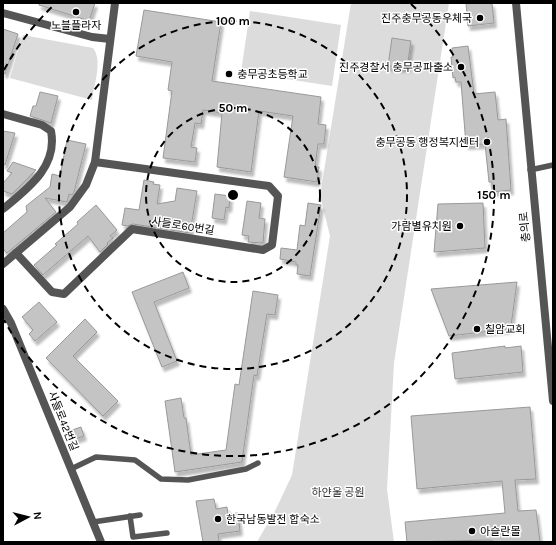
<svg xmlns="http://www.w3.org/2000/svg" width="556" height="545" font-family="Karla,'Noto Sans KR',sans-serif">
<defs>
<filter id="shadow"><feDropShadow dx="2.5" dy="4.5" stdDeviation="1" flood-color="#0004"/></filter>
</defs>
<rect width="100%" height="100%" fill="#fff"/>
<g fill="#dcdcdc">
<polygon points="351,3 449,3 394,363 387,489 394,542 257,542 276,509 292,475 330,236 320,196"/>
<polygon points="250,11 341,25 332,86 241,72"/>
<path d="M 23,35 L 93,48 C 103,61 94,84 92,100 L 10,78 Z"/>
</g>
<g fill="#c4c4c4" stroke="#999" filter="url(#shadow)">
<polygon points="39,3 95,3 89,21 39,5"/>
<polygon points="466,3 492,3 494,23 468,26"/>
<polygon points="144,10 221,22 212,81 321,97 318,124 326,125 324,144 318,144 315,167 319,167 317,182 284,177 293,116 259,111 251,172 217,167 222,113 203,110 201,124 195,123 191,147 197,148 195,162 163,158 172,91 168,90 172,62 136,56"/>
<polygon points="3,29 18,34 5,74 3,73"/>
<polygon points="392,38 411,41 407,68 388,66"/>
<polygon points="468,46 474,94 495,92 498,120 506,119 511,190 492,192 492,182 489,182 485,144 466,145 461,82 456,82 455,77 453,78 451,57 453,57 452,48"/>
<polygon points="40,92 58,96 51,123 30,116 33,106 36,106"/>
<polygon points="3,131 15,133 5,165 3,164"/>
<polygon points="67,140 86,144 74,192 72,195 69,194 67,202 45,198 56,212 7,253 3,249 3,233 27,212 26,206 50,187 52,174 60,176"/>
<polygon points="13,162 36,170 12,194 3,191 3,183 12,173 7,171"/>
<polygon points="144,180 154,182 153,184 160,185 157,204 175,201 177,188 197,191 190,233 133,224 127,226 122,225 125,208 139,210"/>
<polygon points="215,194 230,196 229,208 226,207 224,220 212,218"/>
<polygon points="247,201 261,203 259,218 265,219 263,243 248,242 249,236 242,235"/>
<polygon points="308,203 321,205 310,276 297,274 298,265 296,265 296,262 280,259 281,248 297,250 300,225 305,226"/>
<polygon points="483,203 485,248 434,252 438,204"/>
<polygon points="96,205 117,230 110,236 113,238 107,243 108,244 100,252 88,236 43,275 34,265 57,245 55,244 78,224 77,222"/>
<polygon points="183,272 189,288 154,302 177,361 162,367 132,292"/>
<polygon points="517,282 511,326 508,329 449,336 431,289"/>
<polygon points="253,291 278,295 275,315 267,314 257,376 254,375 242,462 175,472 165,401 181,398 184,418 186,418 191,455 226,450 235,384 239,385"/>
<polygon points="39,302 57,322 35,341 29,334 33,330 22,317"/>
<polygon points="85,319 97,332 73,356 118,401 103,416 46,358"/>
<polygon points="505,346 505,348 521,346 523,372 455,379 452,353"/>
<polygon points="530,407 536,479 515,480 518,511 536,510 540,542 496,542 489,540 407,542 405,522 505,513 502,481 417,489 411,416"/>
<polygon points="81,427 84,436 75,439 72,430"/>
<polygon points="214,499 216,509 227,507 228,514 238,513 240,531 218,534 219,542 203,542 196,501"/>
</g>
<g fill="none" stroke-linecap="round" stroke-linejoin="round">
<g stroke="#555" stroke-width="5.5">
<polyline points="530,170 553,165"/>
<polyline points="71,469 96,457 135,460 161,479 188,480 246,469 258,463"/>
<polyline points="130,516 133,537 167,533"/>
<polyline points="93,522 140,515"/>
</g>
<g stroke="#555" stroke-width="8">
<polyline points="516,3 553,401"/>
<polyline points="3,13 92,37 110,39"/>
<path d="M 3,114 L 42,125 L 51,131 C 58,167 27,189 3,209"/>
<polyline points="16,253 52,292 64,294 132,229 263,250 272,245 278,196 269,186 95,162"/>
<polyline points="3,264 70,207 86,185 95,162 115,3"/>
<polyline points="3,309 11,323 101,542"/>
</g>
</g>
<g fill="none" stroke="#000" stroke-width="2" stroke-dasharray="7 5">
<circle cx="233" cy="195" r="87"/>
<circle cx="233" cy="195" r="174"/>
<path d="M4 70A261 261 0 0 1 55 4M411 4A261 261 0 1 1 4 320"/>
</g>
<g fill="#000" stroke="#fff" stroke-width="1.5">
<circle cx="76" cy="12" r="4"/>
<circle cx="480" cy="18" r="4"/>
<circle cx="461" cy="67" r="4"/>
<circle cx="229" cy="74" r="4"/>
<circle cx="487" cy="142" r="4"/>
<circle cx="460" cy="226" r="4"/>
<circle cx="477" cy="329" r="4"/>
<circle cx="218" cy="519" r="4"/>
<circle cx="472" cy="531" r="4"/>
</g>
<g text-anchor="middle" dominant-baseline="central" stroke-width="3" stroke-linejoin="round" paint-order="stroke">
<g font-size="11" fill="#000" stroke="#fff" text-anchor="end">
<text x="472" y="18">진주충무공동우체국</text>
<text x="76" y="25" text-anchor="middle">노블플라자</text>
<text x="453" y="67">진주경찰서 충무공파출소</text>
<text x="237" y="74" text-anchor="start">충무공초등학교</text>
<text x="479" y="142">충무공동 행정복지센터</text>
<text x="452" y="226">가람별유치원</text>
<text x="485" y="329" text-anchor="start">칠암교회</text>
<text x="226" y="519" text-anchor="start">한국남동발전 합숙소</text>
<text x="480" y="531" text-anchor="start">아슬란몰</text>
</g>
<g font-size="11" fill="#000" stroke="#fff">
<text transform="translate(183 226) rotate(9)">사들로60번길</text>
<text transform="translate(525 227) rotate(-96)">충의로</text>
<text transform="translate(63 421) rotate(68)">사들로42번길</text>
</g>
<g font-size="11" fill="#333" stroke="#fff">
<text x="338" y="492">하얀울 공원</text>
</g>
</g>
<circle cx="233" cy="195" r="6" fill="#000" stroke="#fff" stroke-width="2"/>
<g font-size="12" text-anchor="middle" font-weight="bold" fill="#000" stroke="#fff" stroke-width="3" stroke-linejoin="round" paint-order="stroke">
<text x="233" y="25">100 m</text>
<text x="233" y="112">50 m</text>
<text x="494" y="199">150 m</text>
</g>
<rect width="556" height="545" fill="none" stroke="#000000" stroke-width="8"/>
<g transform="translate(28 517) rotate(83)" stroke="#ffffff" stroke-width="3" paint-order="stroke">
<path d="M0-3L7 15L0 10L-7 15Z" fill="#000000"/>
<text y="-6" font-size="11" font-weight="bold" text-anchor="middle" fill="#000000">N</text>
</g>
</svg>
